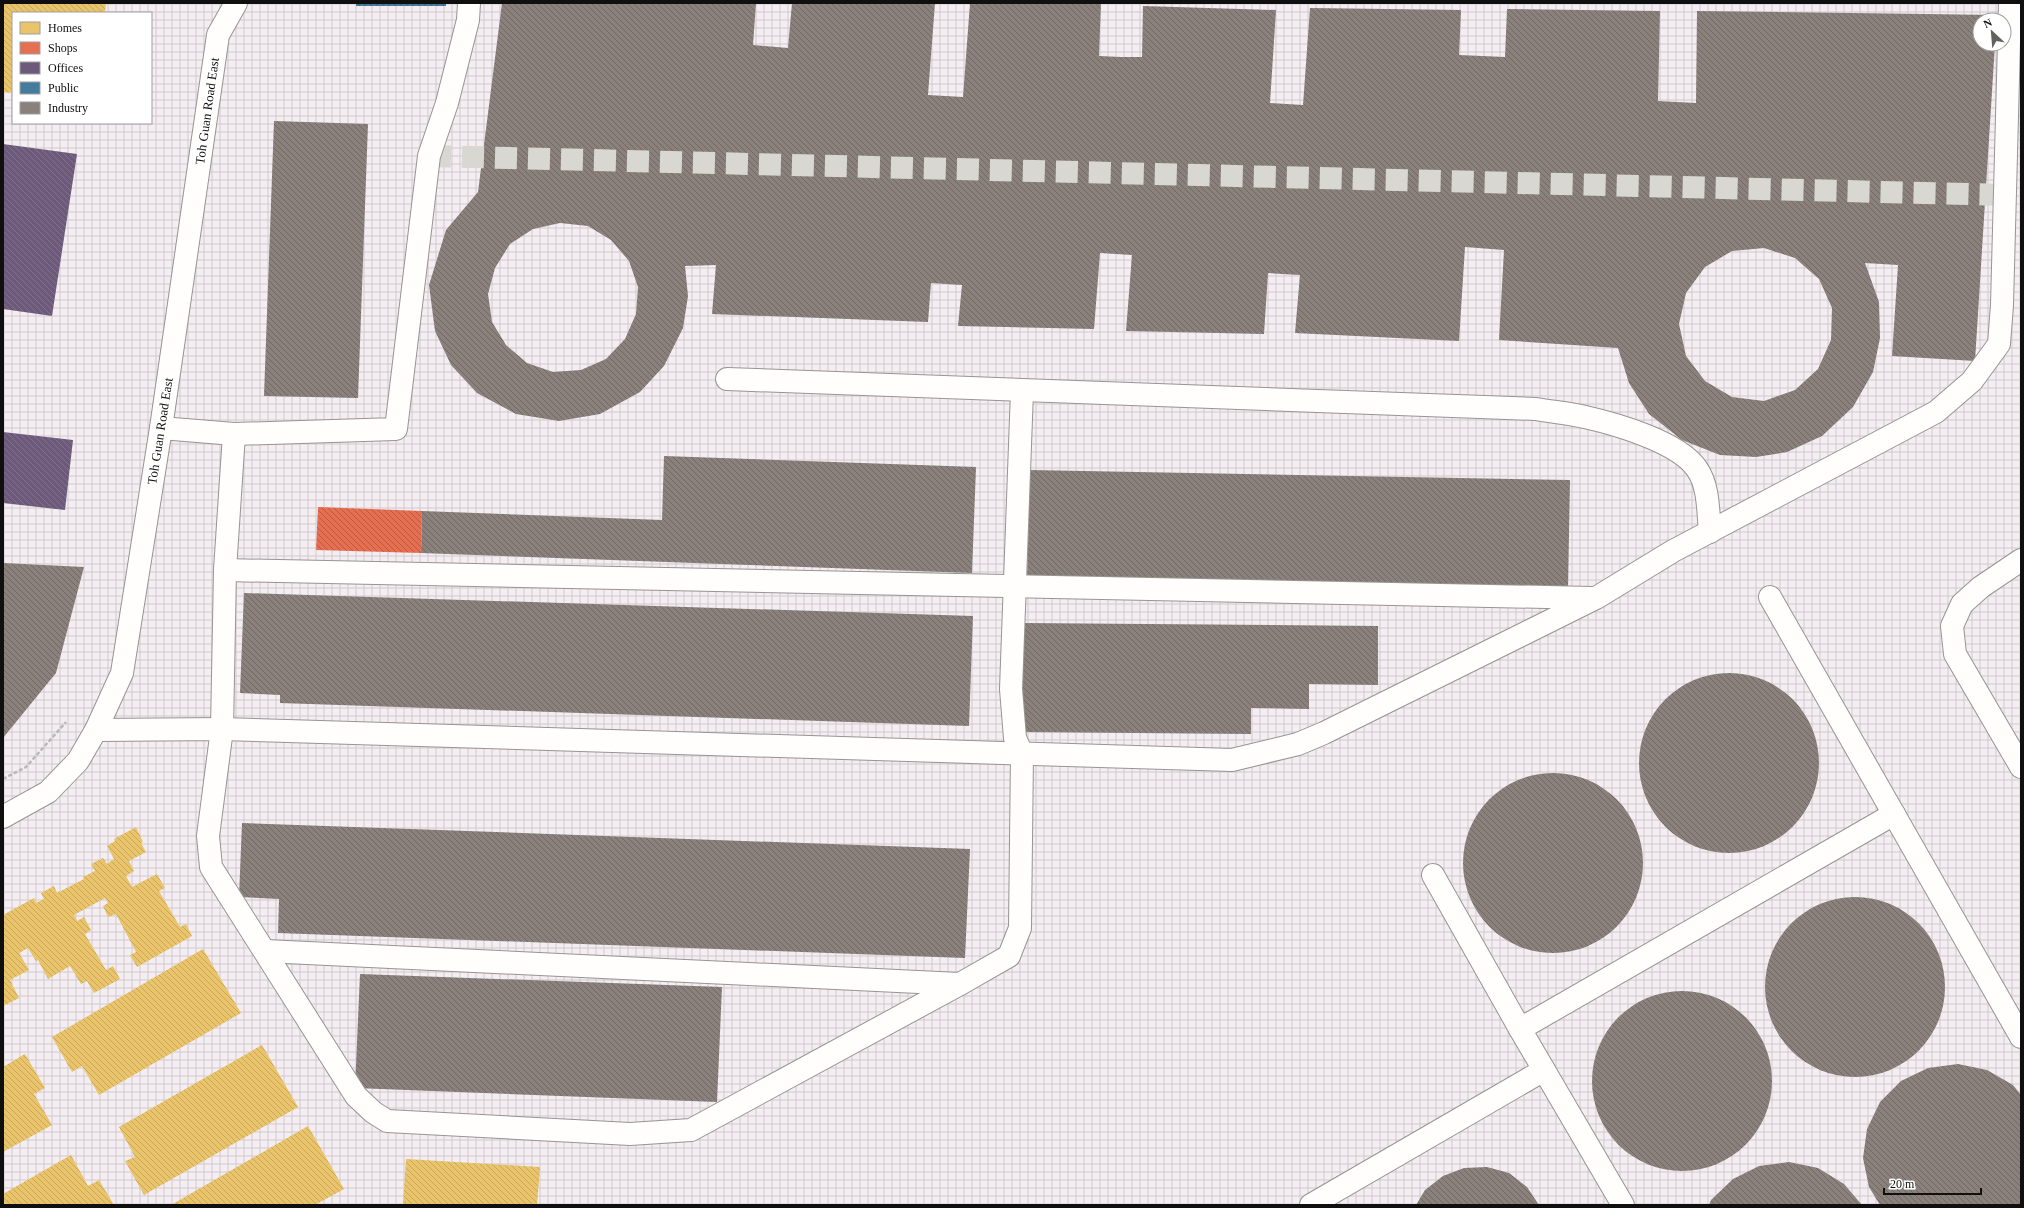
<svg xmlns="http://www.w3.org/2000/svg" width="2024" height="1208" font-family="Georgia,serif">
<defs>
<pattern id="industrial-grid" width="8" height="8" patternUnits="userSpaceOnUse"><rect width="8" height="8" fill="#f4edf1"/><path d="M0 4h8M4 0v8" fill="none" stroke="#d0cacd"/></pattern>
<pattern id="homes-back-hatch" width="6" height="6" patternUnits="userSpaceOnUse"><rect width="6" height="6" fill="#e9c46a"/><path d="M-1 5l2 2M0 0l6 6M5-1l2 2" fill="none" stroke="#c7a75b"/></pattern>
<pattern id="shops-back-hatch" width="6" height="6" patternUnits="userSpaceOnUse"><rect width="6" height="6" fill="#e76f51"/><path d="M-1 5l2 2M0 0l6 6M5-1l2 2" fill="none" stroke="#ba5a42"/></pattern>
<pattern id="offices-back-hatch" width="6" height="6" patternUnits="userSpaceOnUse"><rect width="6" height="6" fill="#6d597a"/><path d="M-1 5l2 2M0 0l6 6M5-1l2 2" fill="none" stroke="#807089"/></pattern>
<pattern id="public-back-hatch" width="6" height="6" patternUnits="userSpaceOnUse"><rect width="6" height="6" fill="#457b9d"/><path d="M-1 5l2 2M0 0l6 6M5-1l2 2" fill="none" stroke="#38637e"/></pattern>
<pattern id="industry-back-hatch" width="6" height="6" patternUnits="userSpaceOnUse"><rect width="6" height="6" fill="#8a817c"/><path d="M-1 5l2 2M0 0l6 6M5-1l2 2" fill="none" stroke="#6f6864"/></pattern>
</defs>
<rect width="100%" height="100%" fill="#fcfaf4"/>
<path fill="url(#industrial-grid)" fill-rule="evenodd" d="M 3,3 L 2021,3 L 2021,1205 L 3,1205 ZM 13,13 L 151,13 L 151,123 L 13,123 ZM 1980,20 L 2004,20 L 2004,44 L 1980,44 Z"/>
<g fill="url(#homes-back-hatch)">
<polygon points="3,3 106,3 105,13 13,13 13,93 3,92"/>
<polygon points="136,827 143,842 141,843 146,852 129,861 134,871 126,876 132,887 157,874 165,888 159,891 180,927 186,924 192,936 137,967 130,955 136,952 116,914 108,917 103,906 108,903 105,898 74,915 77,921 84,917 91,930 85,934 106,970 113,966 120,979 94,993 87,981 81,984 70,966 48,979 38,960 36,961 28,948 19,953 29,970 10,980 19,998 3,1006 3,915 34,898 36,903 44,899 41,893 54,886 57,893 84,879 83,877 95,871 91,864 103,858 107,864 114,859 107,846 115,841 114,839"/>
<polygon points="203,949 241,1013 99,1095 82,1066 72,1072 52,1037"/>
<polygon points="262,1045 298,1107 144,1195 125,1161 135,1157 119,1127"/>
<polygon points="25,1054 45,1088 34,1094 52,1125 3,1152 3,1067"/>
<polygon points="308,1126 344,1189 315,1205 171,1205"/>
<polygon points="71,1155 88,1186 99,1180 114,1205 3,1205 3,1194"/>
<polygon points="406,1159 540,1167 537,1205 403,1205"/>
</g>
<polygon fill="url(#shops-back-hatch)" points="318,507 422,511 421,553 316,550"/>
<g fill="url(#offices-back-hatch)">
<polygon points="3,144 77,154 52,316 3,309"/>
<polygon points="3,432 73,440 65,510 3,503"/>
</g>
<rect fill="url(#public-back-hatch)" x="356" y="3" width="90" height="3"/>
<g fill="url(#industry-back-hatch)" fill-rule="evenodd">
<path d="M 502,3 L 756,3 L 753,45 L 788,48 L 792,3 L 935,3 L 928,95 L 963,97 L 970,3 L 1101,3 L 1099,56 L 1121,57 L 1142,57 L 1143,6 L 1276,10 L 1270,103 L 1303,105 L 1310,8 L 1461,10 L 1459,55 L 1505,57 L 1507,9 L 1660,11 L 1658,101 L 1696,103 L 1697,11 L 1997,15 L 1997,20 L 1980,20 L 1980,44 L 1995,44 L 1975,361 L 1892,356 L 1898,265 L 1865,263 L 1879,302 L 1880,338 L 1873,372 L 1853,407 L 1822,436 L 1787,452 L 1756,457 L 1720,455 L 1682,440 L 1649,414 L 1629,383 L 1618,348 L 1499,340 L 1504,250 L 1465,247 L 1459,341 L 1295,333 L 1300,275 L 1268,273 L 1264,334 L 1126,331 L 1132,255 L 1100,253 L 1094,329 L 958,326 L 962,285 L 931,283 L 928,322 L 712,314 L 716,265 L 685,266 L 688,296 L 683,328 L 664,366 L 640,392 L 600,414 L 559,421 L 516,414 L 477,393 L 451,365 L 435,331 L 429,285 L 446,230 L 478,192 ZM 560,223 L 588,226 L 611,240 L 629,261 L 638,287 L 636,314 L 625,339 L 606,359 L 581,370 L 553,372 L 527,363 L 506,345 L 492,322 L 488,294 L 495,268 L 510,244 L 533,229 ZM 1764,248 L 1795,258 L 1819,279 L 1832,308 L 1831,340 L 1818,369 L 1795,390 L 1764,401 L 1732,397 L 1705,381 L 1686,356 L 1679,324 L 1686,293 L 1705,267 L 1732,251 Z"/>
<polygon points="274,121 368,124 358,398 264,396"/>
<polygon points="664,456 976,467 972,573 421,553 422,511 662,520"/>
<polygon points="1030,470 1570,480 1568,589 1027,578"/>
<polygon points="3,563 84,567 56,673 3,738"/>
<polygon points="244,593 973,616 969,726 280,703 280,695 240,693"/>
<polygon points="1022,623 1378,626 1378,685 1309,684 1309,709 1251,708 1251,734 1021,732"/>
<circle cx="1729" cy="763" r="90"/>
<circle cx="1553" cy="863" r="90"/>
<polygon points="242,823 970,849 965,958 278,933 279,899 239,897"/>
<circle cx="1855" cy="987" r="90"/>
<polygon points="360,974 722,987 717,1102 355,1088"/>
<circle cx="1682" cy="1081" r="90"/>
<polygon points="1958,1064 1987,1070 2013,1085 2021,1095 2021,1205 1880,1205 1869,1187 1863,1158 1867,1129 1880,1102 1901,1081 1928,1068"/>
<polygon points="1789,1162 1818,1168 1844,1184 1862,1205 1709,1205 1711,1200 1733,1179 1759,1166"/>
<polygon points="1487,1167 1509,1173 1527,1187 1539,1205 1416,1205 1425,1190 1443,1176 1464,1168"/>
</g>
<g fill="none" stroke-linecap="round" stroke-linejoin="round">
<polyline stroke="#d8d7d2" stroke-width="22" stroke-dasharray="22 11" stroke-linecap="butt" points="429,156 2005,195"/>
<g stroke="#969592" stroke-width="24">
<g id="minor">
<path d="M 727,379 L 1536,409 C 1552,412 1569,413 1585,417 C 1616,424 1679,442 1697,469 C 1709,486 1708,512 1710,532"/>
<polyline points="161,428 234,434 396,429 429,156 447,103 468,20 469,3"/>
<polyline points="234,434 225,570 222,729 208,836 211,867 356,1096 373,1112 387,1121 630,1134 691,1130 960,984 1009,956 1020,928 1022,754 1015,738 1011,689 1022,391"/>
<polyline points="2021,560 1981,587 1962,604 1952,626 1955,654 2021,767"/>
<polyline points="225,570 1592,598"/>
<polyline points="1770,597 2021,1037"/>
<polyline points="96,730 222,729 1232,760 1298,744 1324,733 1596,598 1673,551 1936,412 1972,381 1999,344 2002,305 2010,3"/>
<polyline points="3,817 48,792 78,761 96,730 122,673 161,428 218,35 236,3"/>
<polyline points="1433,875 1520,1029 1623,1205"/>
<polyline points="265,951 960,984"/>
<polyline points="1520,1029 1894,814"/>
<polyline points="1311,1205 1544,1070"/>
</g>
</g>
<polyline stroke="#b9b9b8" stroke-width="2.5" stroke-dasharray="4 2" stroke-linecap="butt" points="3,779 26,767 66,722"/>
<use href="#minor" stroke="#fffefd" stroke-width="22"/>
</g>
<g text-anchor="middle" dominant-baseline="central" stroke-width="4" stroke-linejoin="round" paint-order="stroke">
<g font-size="13" fill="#0f0f0f" stroke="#fff">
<text transform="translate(207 111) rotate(-82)">Toh Guan Road East</text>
<text transform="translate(160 431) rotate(-81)">Toh Guan Road East</text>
</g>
</g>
<rect width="2024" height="1208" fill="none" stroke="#0f0f0f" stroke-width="8"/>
<rect x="12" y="12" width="140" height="112" fill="#ffffff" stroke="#9f9f9f"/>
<rect x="20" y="22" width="20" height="12" fill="#e9c46a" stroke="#9f9f9f"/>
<text x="48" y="32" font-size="12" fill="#0f0f0f">Homes</text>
<rect x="20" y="42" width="20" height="12" fill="#e76f51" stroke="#9f9f9f"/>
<text x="48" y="52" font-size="12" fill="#0f0f0f">Shops</text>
<rect x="20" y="62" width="20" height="12" fill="#6d597a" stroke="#9f9f9f"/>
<text x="48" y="72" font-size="12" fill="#0f0f0f">Offices</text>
<rect x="20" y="82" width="20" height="12" fill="#457b9d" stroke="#9f9f9f"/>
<text x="48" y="92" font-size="12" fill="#0f0f0f">Public</text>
<rect x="20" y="102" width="20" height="12" fill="#8a817c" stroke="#9f9f9f"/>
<text x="48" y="112" font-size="12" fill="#0f0f0f">Industry</text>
<g transform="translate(1992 32) rotate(334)"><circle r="19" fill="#ffffff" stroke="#9f9f9f"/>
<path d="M0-3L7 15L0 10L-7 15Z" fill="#62615f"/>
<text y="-6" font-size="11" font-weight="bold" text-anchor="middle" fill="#0f0f0f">N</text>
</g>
<path d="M1884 1188v6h97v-6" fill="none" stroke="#0f0f0f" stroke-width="2"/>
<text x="1890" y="1188" font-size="12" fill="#0f0f0f" stroke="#ffffff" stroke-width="3" paint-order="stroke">20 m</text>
</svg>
